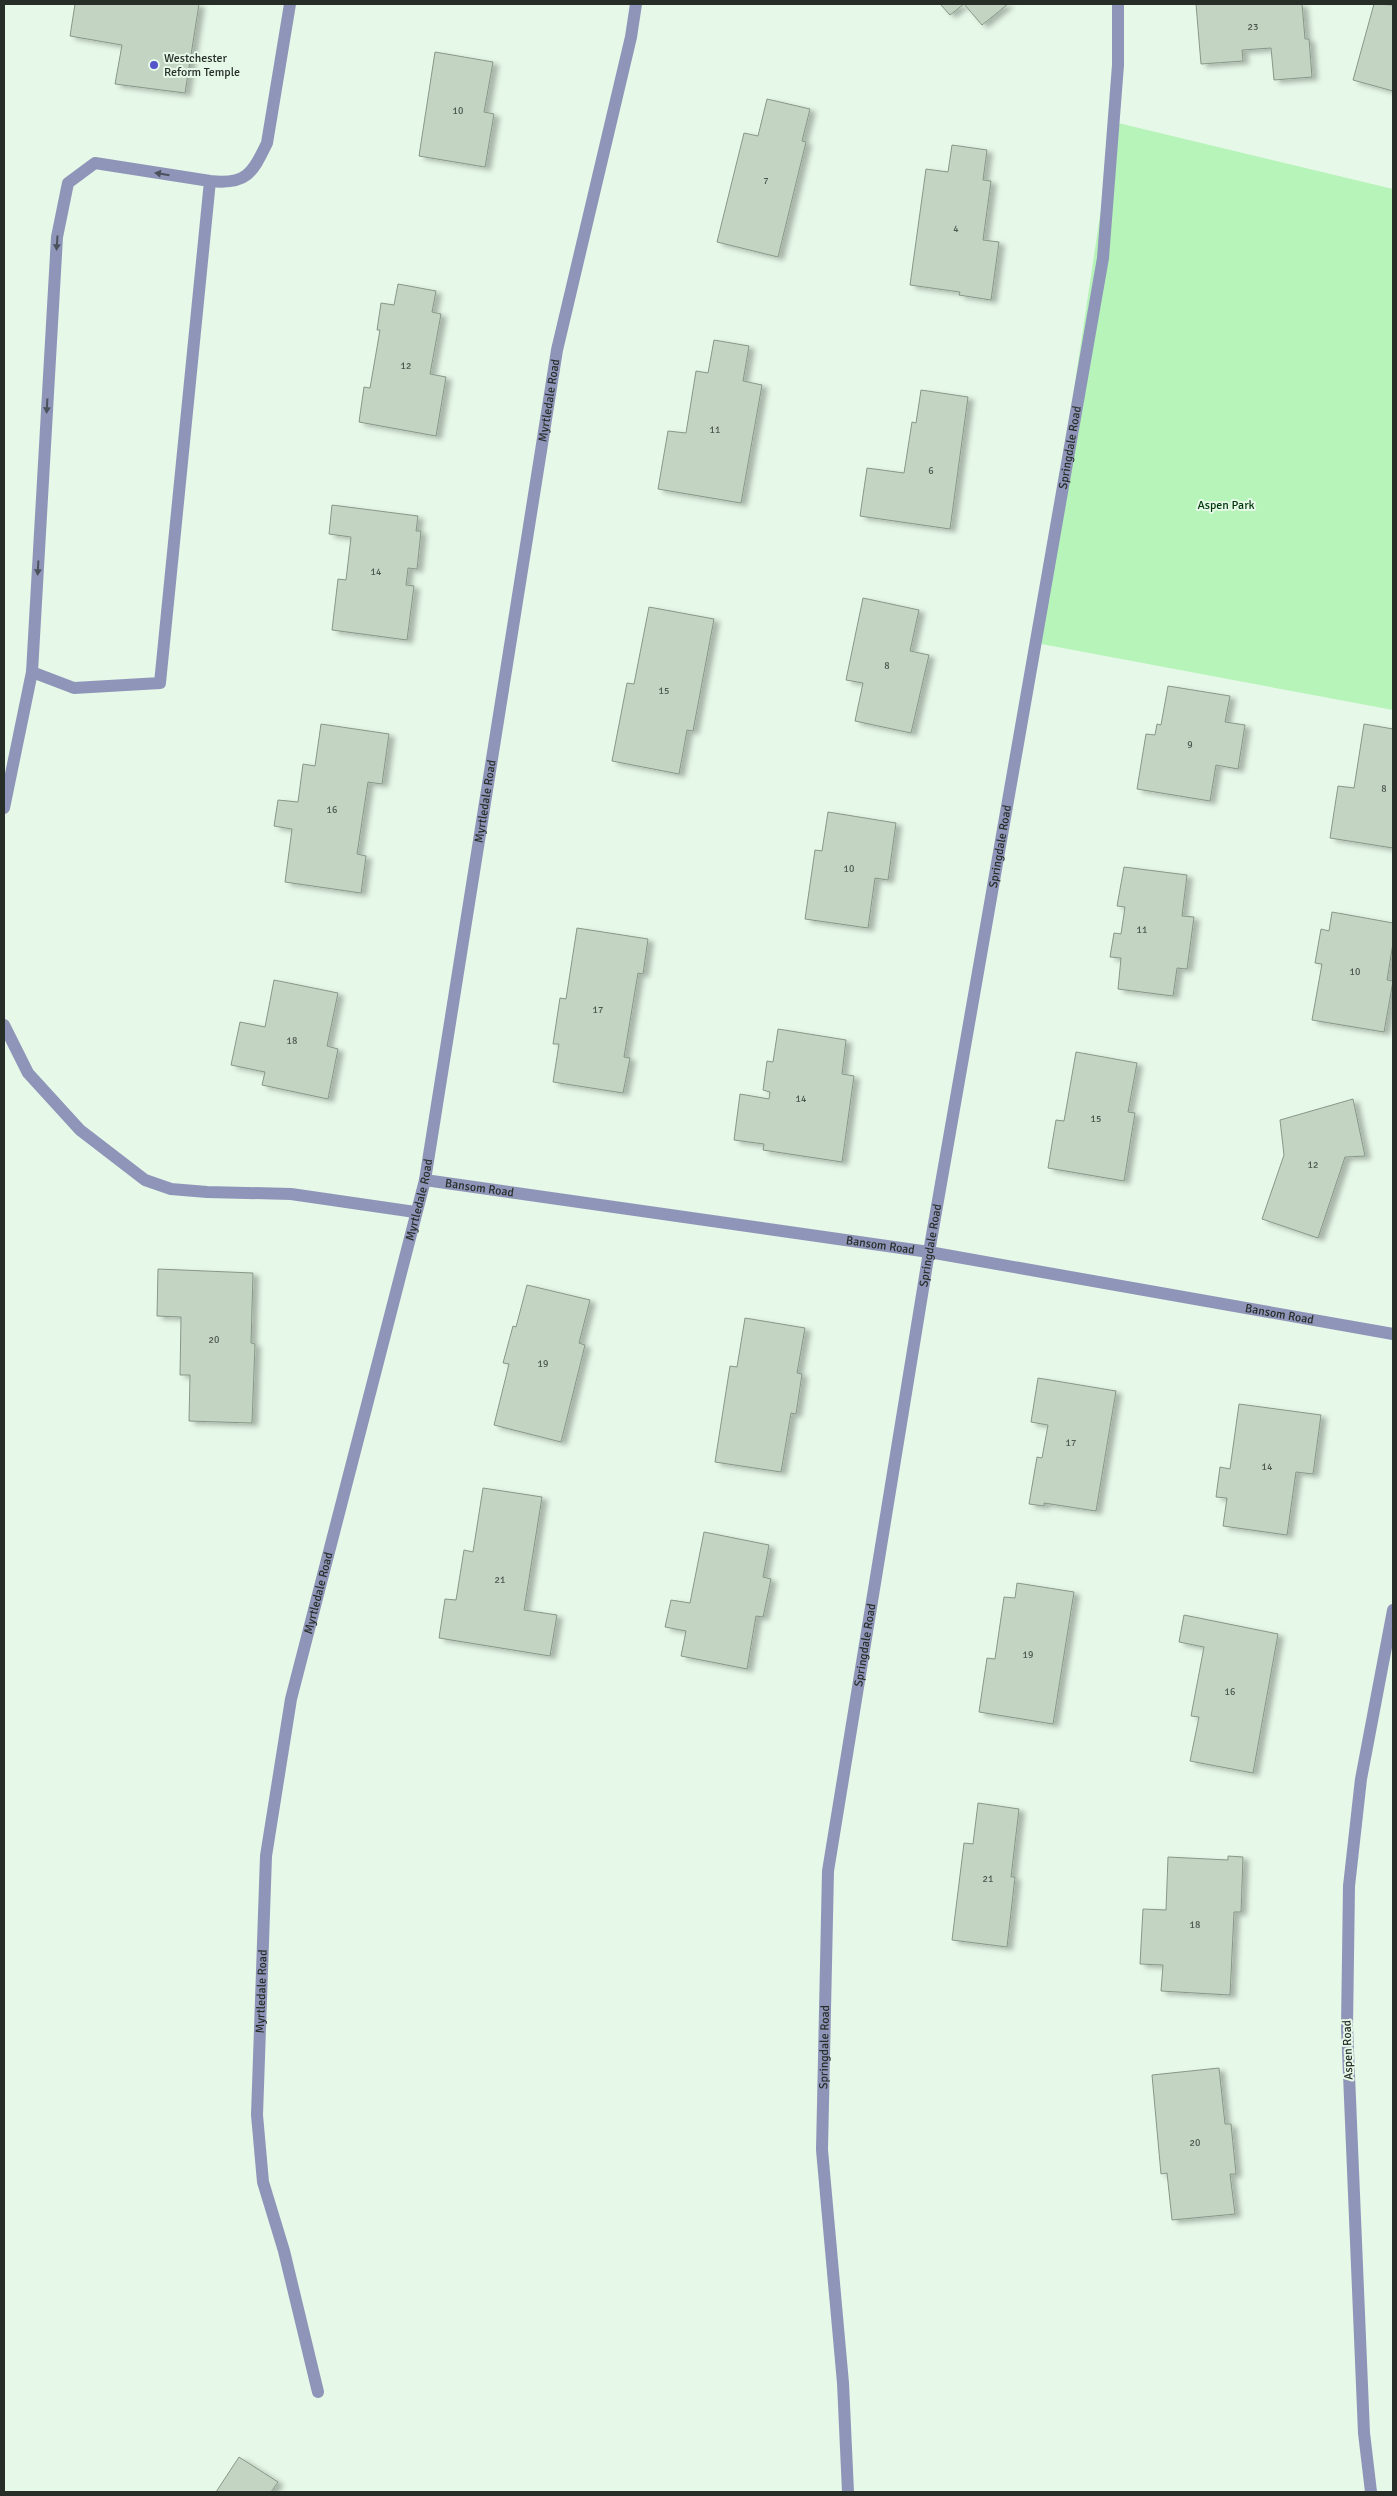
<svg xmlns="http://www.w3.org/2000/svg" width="1397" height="2496" font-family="Signika,sans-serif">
<defs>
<filter id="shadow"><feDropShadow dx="5.5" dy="3" stdDeviation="2.5" flood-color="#0004"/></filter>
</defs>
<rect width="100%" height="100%" fill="#e6f8e7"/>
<polygon fill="#b7f4ba" points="1114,122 1393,189 1393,710 1036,643"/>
<g fill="#c3d4c3" stroke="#889788" filter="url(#shadow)">
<polygon points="75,4 199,4 185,93 115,84 122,45 70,36"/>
<polygon points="940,4 1008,4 982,25 964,4 950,15"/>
<polygon points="1196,4 1302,4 1305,39 1309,39 1312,77 1274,80 1271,48 1242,50 1243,61 1201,64"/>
<polygon points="1374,4 1393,5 1393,91 1353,80"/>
<polygon points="435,52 493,62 484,112 494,114 485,167 419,156"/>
<polygon points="767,99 810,109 802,141 806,142 778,257 717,242 744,133 758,136"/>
<polygon points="952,145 987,150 983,180 991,181 983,240 999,242 991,300 959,295 960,292 910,285 926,169 948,172"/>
<polygon points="398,284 436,291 432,312 441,314 430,374 446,377 436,436 359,422 364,387 370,388 380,330 377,330 381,303 394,305"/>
<polygon points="714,340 749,346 743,381 762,385 741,503 658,489 668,431 686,433 696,371 708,373"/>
<polygon points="921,390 968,397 950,529 860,516 867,468 904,473 912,422 916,423"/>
<polygon points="332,505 418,516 416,531 421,531 417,569 408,568 406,585 414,586 407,640 332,630 338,579 346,580 351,537 329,534"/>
<polygon points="863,598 919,610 910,651 929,655 911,733 855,721 863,683 846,680"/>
<polygon points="649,607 714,619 693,731 687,730 679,774 612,761 627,683 634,684"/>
<polygon points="1168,686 1230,696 1225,722 1245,725 1238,769 1216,765 1210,801 1137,789 1146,734 1155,735 1157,724 1161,725"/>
<polygon points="321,724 389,734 382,784 368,782 357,854 366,856 361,893 285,882 292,829 274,826 278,800 298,802 303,764 315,766"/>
<polygon points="1364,724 1393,729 1393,848 1330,838 1338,786 1354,788"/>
<polygon points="828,812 896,823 888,880 875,878 868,928 805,919 815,850 822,851"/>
<polygon points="1124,867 1187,875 1182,916 1194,917 1187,969 1177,968 1173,996 1118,989 1121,958 1110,957 1114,933 1121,934 1125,907 1117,906"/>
<polygon points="1332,912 1393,923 1393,943 1387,980 1393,981 1384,1032 1312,1020 1322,964 1315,963 1321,929 1329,931"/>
<polygon points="577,928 648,939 643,974 638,973 624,1057 630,1058 623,1093 553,1082 559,1044 553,1044 560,998 566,999"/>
<polygon points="274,980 338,993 327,1046 338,1049 328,1099 262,1085 265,1072 231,1065 240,1022 265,1027"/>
<polygon points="778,1029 846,1040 842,1074 854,1076 842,1162 763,1150 764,1144 734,1140 740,1094 769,1099 770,1092 763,1090 767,1061 773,1062"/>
<polygon points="1076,1052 1137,1063 1128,1112 1135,1113 1124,1181 1048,1168 1056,1120 1064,1121"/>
<polygon points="1353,1099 1365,1156 1345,1157 1318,1238 1262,1219 1284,1155 1280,1120"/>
<polygon points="158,1269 253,1273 251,1343 255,1344 252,1423 189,1421 190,1375 180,1375 181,1317 157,1316"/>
<polygon points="527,1285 590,1300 579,1343 585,1345 561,1442 494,1425 509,1364 503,1363 513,1326 516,1327"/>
<polygon points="745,1318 805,1328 797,1373 802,1374 796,1414 791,1413 781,1472 715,1462 730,1366 737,1367"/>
<polygon points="1038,1378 1116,1391 1096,1511 1044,1503 1044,1506 1029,1504 1037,1457 1042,1458 1048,1425 1031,1422"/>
<polygon points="1239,1404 1321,1415 1313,1474 1296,1472 1287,1535 1223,1526 1227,1498 1216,1497 1220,1467 1230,1469"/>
<polygon points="483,1488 542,1497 524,1610 557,1615 550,1656 439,1638 445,1599 456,1600 464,1550 473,1552"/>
<polygon points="704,1532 769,1545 763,1577 771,1579 763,1617 756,1616 747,1669 681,1656 686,1631 665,1627 671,1600 690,1603"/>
<polygon points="1017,1583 1074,1592 1053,1724 979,1712 987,1658 995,1659 1004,1597 1015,1598"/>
<polygon points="1184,1615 1278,1634 1253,1773 1190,1761 1199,1717 1191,1716 1204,1647 1179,1642"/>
<polygon points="978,1803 1019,1809 1011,1877 1015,1877 1007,1947 952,1940 964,1843 973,1844"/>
<polygon points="1228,1856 1243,1857 1241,1912 1234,1912 1230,1995 1161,1991 1163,1965 1140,1964 1143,1909 1166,1910 1168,1857 1228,1860"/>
<polygon points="1219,2068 1225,2124 1231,2124 1236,2174 1230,2174 1235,2214 1172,2220 1167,2173 1161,2174 1152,2075"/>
<polygon points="239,2457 278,2482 271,2492 216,2492"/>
</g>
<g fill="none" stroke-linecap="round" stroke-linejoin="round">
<g stroke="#8f95b9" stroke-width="12">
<path d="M 210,181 L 160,683 L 74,688 L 32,672 L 57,237 L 68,183 L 95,163 L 210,181 C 246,185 252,174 267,143 L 290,4"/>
<polyline points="4,808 32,672"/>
<polyline points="4,1025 28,1073 80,1130 145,1180 171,1189 207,1192 291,1194 415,1212"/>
</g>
<g stroke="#8f95b9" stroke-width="12">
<path id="s1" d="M 425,1180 L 929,1252 L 1393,1334"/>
<path id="s2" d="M 318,2392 L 284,2251 L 263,2182 L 257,2115 L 266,1856 L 291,1699 L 425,1180 L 557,350 L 631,37 L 636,4"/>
<path id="s3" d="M 848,2492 L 843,2383 L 822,2150 L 828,1871 L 929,1252 L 1103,258 L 1118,65 L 1118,4"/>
<polyline points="1371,2492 1364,2433 1347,2027 1349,1886 1361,1779 1393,1610"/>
</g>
</g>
<defs><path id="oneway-solid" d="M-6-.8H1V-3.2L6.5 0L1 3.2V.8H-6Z" transform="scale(1.25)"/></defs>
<g fill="#4b525b">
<use href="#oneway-solid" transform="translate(162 174) rotate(-171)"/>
<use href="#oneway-solid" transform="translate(57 243) rotate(94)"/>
<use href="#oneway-solid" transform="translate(47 406) rotate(93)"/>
<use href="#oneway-solid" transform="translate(38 568) rotate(93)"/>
</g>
<circle fill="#5454cb" stroke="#e6f8e7" stroke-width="2" cx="154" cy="65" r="5"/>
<g text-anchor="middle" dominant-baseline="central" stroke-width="4" stroke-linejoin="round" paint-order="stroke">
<g font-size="10" fill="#4e584f">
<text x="1253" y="27">23</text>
<text x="458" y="111">10</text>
<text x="766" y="181">7</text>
<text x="956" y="229">4</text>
<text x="406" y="366">12</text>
<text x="715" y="430">11</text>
<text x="931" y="471">6</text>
<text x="376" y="572">14</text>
<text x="887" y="666">8</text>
<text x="664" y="691">15</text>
<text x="1190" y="745">9</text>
<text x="1384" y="789">8</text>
<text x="332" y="810">16</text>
<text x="849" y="869">10</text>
<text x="1142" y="930">11</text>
<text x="1355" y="972">10</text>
<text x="598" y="1010">17</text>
<text x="292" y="1041">18</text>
<text x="801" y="1099">14</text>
<text x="1096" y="1119">15</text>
<text x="1313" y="1165">12</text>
<text x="214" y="1340">20</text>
<text x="543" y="1364">19</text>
<text x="1071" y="1443">17</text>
<text x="1267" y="1467">14</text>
<text x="500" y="1580">21</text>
<text x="1028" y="1655">19</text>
<text x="1230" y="1692">16</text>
<text x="988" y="1879">21</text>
<text x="1195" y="1925">18</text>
<text x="1195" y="2143">20</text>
</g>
<g font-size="12" fill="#272e28" stroke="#e6f8e7" text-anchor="start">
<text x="164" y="58">Westchester<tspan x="164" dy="14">Reform Temple</tspan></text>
</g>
<g font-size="12" fill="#272e28" stroke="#e6f8e7">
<text stroke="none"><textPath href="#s2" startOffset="2028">Myrtledale Road</textPath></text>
<text stroke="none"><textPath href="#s3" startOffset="2066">Springdale Road</textPath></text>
<text stroke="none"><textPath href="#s2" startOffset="1622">Myrtledale Road</textPath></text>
<text stroke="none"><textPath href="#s3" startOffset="1661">Springdale Road</textPath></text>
<text stroke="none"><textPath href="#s1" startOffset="55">Bansom Road</textPath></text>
<text stroke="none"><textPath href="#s2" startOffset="1218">Myrtledale Road</textPath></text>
<text stroke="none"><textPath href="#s1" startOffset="460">Bansom Road</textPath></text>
<text stroke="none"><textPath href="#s3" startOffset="1256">Springdale Road</textPath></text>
<text stroke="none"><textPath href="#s1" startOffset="865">Bansom Road</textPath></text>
<text stroke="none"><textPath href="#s2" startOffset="812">Myrtledale Road</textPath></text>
<text stroke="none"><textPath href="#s3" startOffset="851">Springdale Road</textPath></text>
<text stroke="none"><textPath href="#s2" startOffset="408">Myrtledale Road</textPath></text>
<text stroke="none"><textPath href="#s3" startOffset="446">Springdale Road</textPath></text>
<text transform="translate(1348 2050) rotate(-92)">Aspen Road</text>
</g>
<g font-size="12" fill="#00360a" stroke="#e6f8e7">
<text x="1226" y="505">Aspen Park</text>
</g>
</g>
<rect width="1397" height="2496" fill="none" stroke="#272e28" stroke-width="10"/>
</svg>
